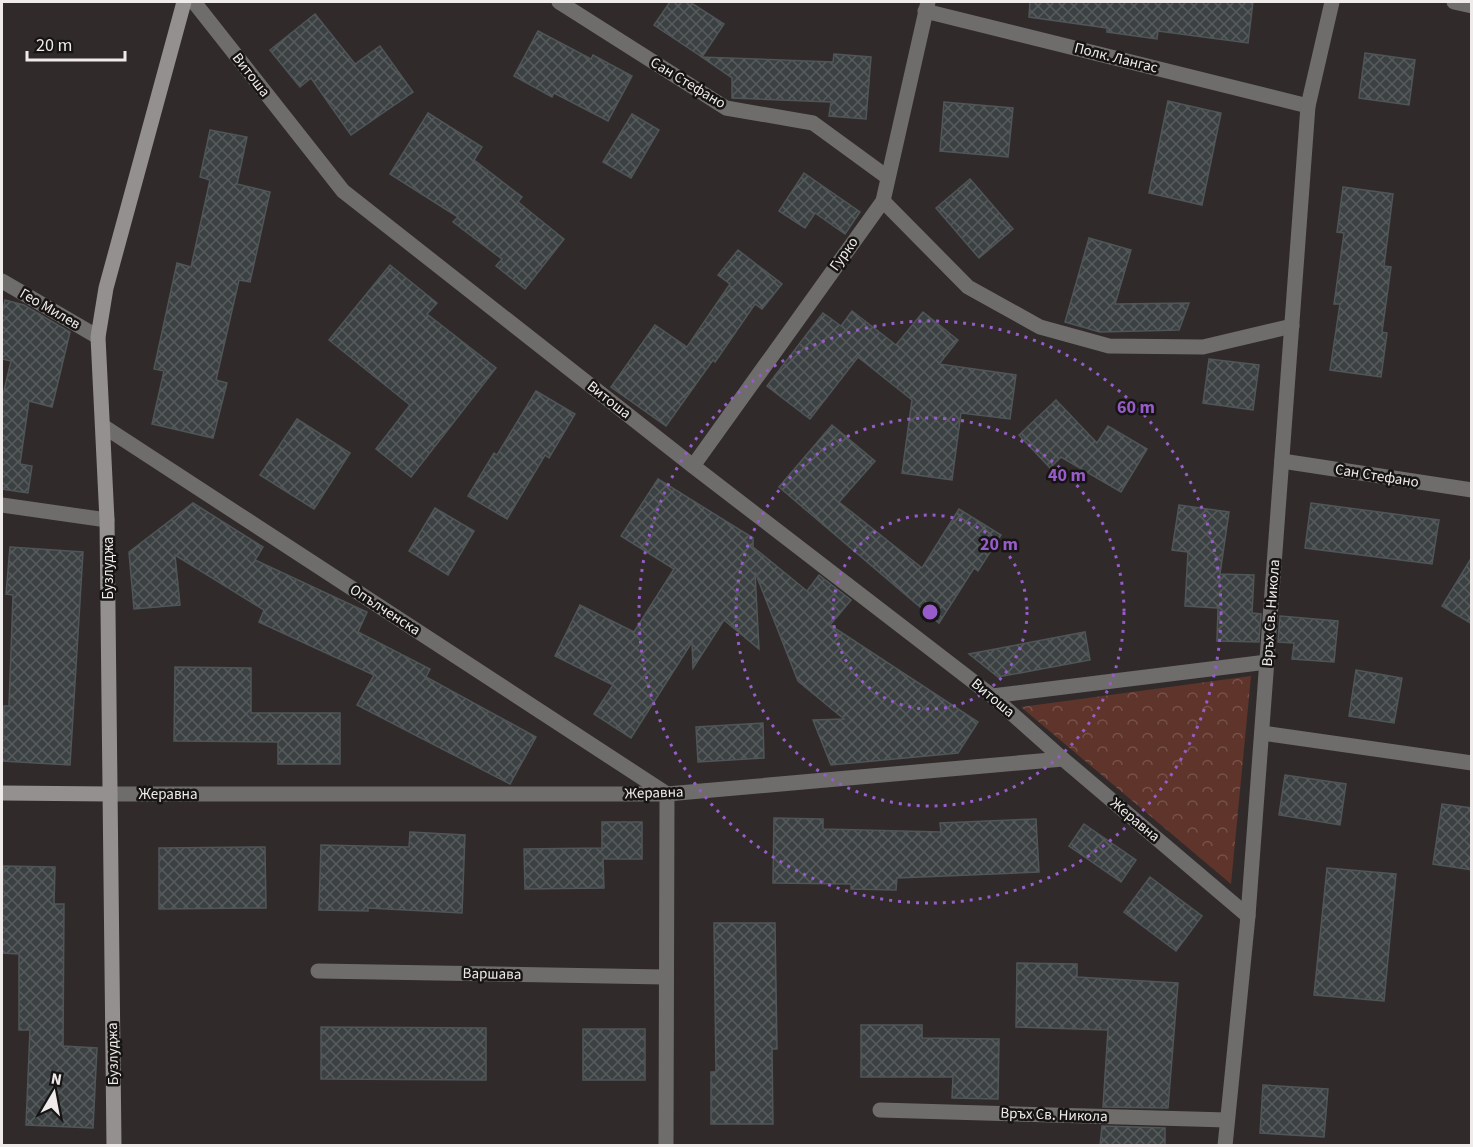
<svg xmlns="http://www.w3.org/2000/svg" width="1473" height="1147" font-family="'Source Sans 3',sans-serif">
<defs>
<pattern id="forest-crowns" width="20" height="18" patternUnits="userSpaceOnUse" patternTransform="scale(1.5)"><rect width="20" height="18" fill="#5f342b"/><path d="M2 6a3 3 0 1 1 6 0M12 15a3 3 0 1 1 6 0" fill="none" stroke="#76524a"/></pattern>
<pattern id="building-cross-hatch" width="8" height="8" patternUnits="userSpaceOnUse" patternTransform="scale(1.5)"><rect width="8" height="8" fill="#3b4042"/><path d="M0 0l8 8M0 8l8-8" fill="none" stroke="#585c5d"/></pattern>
</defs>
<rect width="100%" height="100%" fill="#302b2a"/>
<polygon fill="url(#forest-crowns)" points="1251,676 1231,884 1021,707"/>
<g fill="url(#building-cross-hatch)" stroke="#505558" stroke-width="1.5">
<polygon points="670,2 690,2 724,24 702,57 654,25"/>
<polygon points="1030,2 1253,2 1248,43 1158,31 1157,39 1107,32 1107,28 1029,17"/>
<polygon points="315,14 355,64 380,46 413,92 351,135 311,78 300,87 270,50"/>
<polygon points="538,31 591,59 593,55 632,76 608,121 554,93 552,97 514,76"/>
<polygon points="1365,53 1415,60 1409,105 1359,98"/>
<polygon points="834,54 871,57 866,119 829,116 831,102 732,98 732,78 702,57 833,62"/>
<polygon points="1168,101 1221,113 1202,205 1149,193"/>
<polygon points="944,102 1013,108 1008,157 940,151"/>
<polygon points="428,113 482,147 474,160 522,197 518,202 564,239 525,289 496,266 502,259 453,222 458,217 390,174"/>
<polygon points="632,114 659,130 631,178 603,162"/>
<polygon points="210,130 247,137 237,184 270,192 250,282 239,280 216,380 227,383 213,438 152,424 164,371 154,369 177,263 191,267 210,180 200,177"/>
<polygon points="804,173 860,212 845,234 815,213 805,228 779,211"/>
<polygon points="970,179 1013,229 979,258 936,208"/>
<polygon points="1343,187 1393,194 1384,266 1391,267 1382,332 1387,333 1381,377 1330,370 1340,304 1334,304 1344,233 1337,232"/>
<polygon points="1089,238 1131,250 1115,304 1189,303 1179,330 1100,332 1065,322"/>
<polygon points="738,250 782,284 762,309 755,304 715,362 713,360 666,426 611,387 655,325 687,347 730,284 718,275"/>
<polygon points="390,265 437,303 427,314 496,368 411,477 376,449 410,405 329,340"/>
<polygon points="5,300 24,305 70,332 52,407 29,401 20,464 32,466 28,493 2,489 2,399 11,361 2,359 2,314"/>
<polygon points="852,311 896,345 923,312 958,340 939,364 1016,375 1010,419 961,413 952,480 902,473 912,400 858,357 810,419 767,386 823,313 841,326"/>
<polygon points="1209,359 1259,365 1253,410 1203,403"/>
<polygon points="536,391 575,414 549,458 545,455 507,519 468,496 494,453 497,455"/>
<polygon points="1056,400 1097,443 1108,426 1147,449 1121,492 1061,457 1050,468 1019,435"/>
<polygon points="297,419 350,453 314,509 260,475"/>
<polygon points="832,425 875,461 839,502 922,568 959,509 1001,535 978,571 974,568 939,623 779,487"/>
<polygon points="658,479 753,538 753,547 807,591 819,575 851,600 830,625 978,722 958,753 831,765 813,720 844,719 798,681 755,572 759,649 724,620 693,668 692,642 631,738 594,714 613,685 555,656 580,605 634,632 674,569 621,536"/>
<polygon points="193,503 263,547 255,560 367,612 358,632 430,669 426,677 536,737 510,784 357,705 374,675 259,622 264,610 175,555 180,605 134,609 129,552"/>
<polygon points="1311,503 1439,520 1432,564 1305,548"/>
<polygon points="1179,505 1229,512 1220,574 1254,575 1252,613 1261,614 1259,642 1217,641 1218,608 1185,606 1188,552 1172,550"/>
<polygon points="435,508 474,531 448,575 409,551"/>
<polygon points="10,547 83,552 70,765 2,761 4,706 9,706 13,595 6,594"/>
<polygon points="1472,557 1472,624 1442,606"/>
<polygon points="1280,616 1338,621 1334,662 1292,659 1294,643 1278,642"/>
<polygon points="1085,632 1090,660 998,677 969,654"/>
<polygon points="175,667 251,668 251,713 340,713 340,764 278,764 278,742 174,741"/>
<polygon points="1356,670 1402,678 1394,723 1349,716"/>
<polygon points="763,723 764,758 698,762 696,727"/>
<polygon points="1285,775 1346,784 1340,825 1279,815"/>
<polygon points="1442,804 1472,808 1472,870 1433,864"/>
<polygon points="774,818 823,819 823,829 941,832 940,823 1036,819 1039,872 897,878 896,890 851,889 851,884 773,883"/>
<polygon points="602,822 642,822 642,859 603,859 604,888 525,889 524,849 602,848"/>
<polygon points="1084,824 1136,860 1121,882 1069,846"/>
<polygon points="410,832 465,835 462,913 368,908 368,911 319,910 321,845 409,847"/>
<polygon points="265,847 266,908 159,909 159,848"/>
<polygon points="3,866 55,867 54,904 64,904 63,1046 97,1048 93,1128 26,1125 30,1030 19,1030 19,954 2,953"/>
<polygon points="1327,868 1396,874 1384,1001 1314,995"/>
<polygon points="1150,877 1202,916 1176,951 1124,912"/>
<polygon points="714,923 775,923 777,1049 772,1049 773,1124 711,1124 711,1072 716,1072"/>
<polygon points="1017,963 1077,964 1077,977 1178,983 1168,1108 1103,1107 1108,1030 1016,1027"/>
<polygon points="861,1025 922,1025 922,1038 999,1039 998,1099 952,1098 953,1077 861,1077"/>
<polygon points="321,1027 486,1028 486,1080 321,1079"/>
<rect x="583" y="1029" width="62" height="51"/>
<polygon points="1263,1085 1328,1089 1324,1137 1260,1133"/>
<polygon points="1102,1126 1165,1128 1165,1146 1100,1146"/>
</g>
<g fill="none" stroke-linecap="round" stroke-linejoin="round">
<g stroke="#6f6c6c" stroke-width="15">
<polyline points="194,2 343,191 693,466 992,696 1063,759 1248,916"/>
<polyline points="559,2 726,108 813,123 887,177"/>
<polyline points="1454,2 1472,6"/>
<polyline points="925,11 1308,106"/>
<polyline points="883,201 968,287 1040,327 1109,346 1203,347 1292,326"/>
<polyline points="2,281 98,337"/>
<polyline points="103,426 667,794 666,1146"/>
<polyline points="1282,461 1472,490"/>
<polyline points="693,466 883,201 928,2"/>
<polyline points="2,505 107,520"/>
<polyline points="992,696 1267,662"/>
<polyline points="1262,733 1472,763"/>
<polyline points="109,794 667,794 1063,759"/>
<polyline points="318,971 665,977"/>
<polyline points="880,1110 1227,1120"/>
<polyline points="1225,1146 1248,916 1308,106 1332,2"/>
</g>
<g stroke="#94908f" stroke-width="15">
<polyline points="2,793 109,794"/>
<polyline points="114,1146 107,520 98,337 106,288 184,2"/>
</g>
</g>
<g fill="none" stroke="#985cca" stroke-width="3" stroke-dasharray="3 6">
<circle cx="930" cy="612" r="97"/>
<circle cx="930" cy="612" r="194"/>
<circle cx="930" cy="612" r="291"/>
</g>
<g text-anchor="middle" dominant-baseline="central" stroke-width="5" stroke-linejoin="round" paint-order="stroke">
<g font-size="15" fill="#efebea" stroke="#171414">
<text transform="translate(1116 58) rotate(14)">Полк. Лангас</text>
<text transform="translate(251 75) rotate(52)">Витоша</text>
<text transform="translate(688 83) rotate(31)">Сан Стефано</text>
<text transform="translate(844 254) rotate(-54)">Гурко</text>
<text transform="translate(50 309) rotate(30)">Гео Милев</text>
<text transform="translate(609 400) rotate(38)">Витоша</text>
<text transform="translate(1377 476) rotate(9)">Сан Стефано</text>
<text transform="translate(108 568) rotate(-90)">Бузлуджа</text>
<text transform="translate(385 610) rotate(33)">Опълченска</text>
<text transform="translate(1271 613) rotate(-86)">Връх Св. Никола</text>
<text transform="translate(993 698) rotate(40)">Витоша</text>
<text transform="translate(654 793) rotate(-2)">Жеравна</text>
<text x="168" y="794">Жеравна</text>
<text transform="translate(1135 820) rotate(40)">Жеравна</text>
<text transform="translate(492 974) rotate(1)">Варшава</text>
<text transform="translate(113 1054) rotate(-91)">Бузлуджа</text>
<text transform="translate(1054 1115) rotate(2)">Връх Св. Никола</text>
</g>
</g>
<circle cx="930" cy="612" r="9" fill="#985cca" stroke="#171414" stroke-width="3"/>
<g font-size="18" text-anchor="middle" font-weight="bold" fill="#985cca" stroke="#171414" stroke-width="5" stroke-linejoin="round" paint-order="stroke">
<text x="1136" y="413">60 m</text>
<text x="1067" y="481">40 m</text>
<text x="999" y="550">20 m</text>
</g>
<rect width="1473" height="1147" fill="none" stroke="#efebea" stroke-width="6"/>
<g transform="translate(54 1093) rotate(10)" stroke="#171414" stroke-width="4.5" paint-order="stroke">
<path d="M0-4.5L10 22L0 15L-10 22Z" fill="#efebea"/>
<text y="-9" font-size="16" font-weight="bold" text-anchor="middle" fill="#efebea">N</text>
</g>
<path d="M27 51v9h98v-9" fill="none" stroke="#efebea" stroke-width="3"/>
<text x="36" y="51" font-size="18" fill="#efebea" stroke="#171414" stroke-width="4.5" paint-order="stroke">20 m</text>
</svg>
